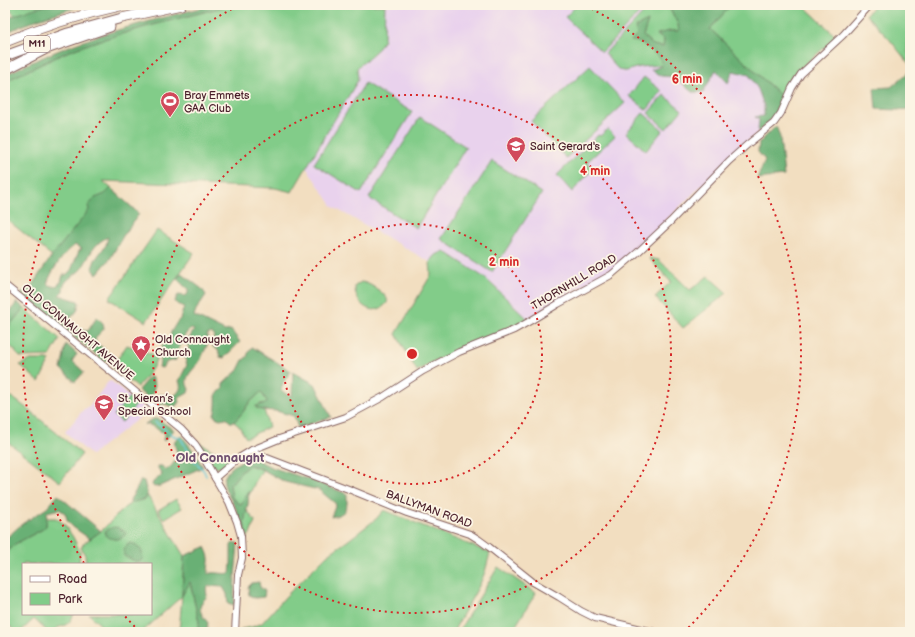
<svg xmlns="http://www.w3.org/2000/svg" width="915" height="637" font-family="'Balsamiq Sans',sans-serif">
<rect width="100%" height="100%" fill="#fcf5e5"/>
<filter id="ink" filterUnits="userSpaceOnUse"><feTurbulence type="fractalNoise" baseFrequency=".025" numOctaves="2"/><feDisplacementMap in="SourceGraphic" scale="8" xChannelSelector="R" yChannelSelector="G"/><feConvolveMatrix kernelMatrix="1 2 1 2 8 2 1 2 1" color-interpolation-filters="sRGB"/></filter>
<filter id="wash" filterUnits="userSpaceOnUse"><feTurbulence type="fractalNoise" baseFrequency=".012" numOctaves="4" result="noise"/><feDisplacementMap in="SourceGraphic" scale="16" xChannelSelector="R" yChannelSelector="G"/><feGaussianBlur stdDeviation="0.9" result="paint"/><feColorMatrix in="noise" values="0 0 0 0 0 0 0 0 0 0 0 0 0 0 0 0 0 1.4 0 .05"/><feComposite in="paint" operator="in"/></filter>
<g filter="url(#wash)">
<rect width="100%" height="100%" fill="#f2dec0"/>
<g fill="#e9d2ed">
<polygon points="385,5 686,5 782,97 775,114 771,120 728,160 635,250 612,271 568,294 528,319 485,278 436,255 430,262 333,207 306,167 358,80 357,68 379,48 384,39"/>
<polygon points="111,381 148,411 91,455 65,432 84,409 88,408 108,382"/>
</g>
<g fill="#82cc89" stroke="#66765a">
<polygon points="6,5 55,5 15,16"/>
<polygon points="231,5 385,5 384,39 379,48 357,68 358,80 292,192 275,188 103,181 139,214 89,211 52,256 5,218 5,83 14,77 69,51 94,42 145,27"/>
<polygon points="577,5 647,5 602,52 565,17"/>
<path d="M 651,5 L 668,5 L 678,24 L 679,31 L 670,31 L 657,35 L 664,40 L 663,47 L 653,45 L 643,36 L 648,21 L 632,41 L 639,42 L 649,48 L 660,58 L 662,66 C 654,65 644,66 636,68 C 630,69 627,73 620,70 C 614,67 610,58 605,53 Z"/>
<polygon points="731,5 803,5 837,37 797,71 790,80 782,97 710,29"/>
<polygon points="875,5 910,5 910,36 907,39 908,53 910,57 910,65 890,40 866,15"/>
<polygon points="590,66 625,103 566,158 531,121"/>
<polygon points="644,77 662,91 647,110 629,96"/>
<polygon points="365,83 412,112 361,193 314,164"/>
<polygon points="664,95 682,110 666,129 648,113"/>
<polygon points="643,113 663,130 646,151 626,133"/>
<polygon points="420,117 466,147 416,228 369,198"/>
<polygon points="608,129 615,136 587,162 593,169 572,192 557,175 598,135 600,136"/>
<polygon points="492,161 542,193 492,272 441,239"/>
<polygon points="157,230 194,253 146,322 109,299"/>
<polygon points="444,251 485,278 528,319 494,335 436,360 417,371 396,334 431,275 430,262 436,255"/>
<polygon points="649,258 659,260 690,290 708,276 727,293 683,328 655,297 671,282"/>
<path d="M 361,282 C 368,282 385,293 387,299 C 388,301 387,302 387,303 C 373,319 354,304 355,286 Z"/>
<polygon points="24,308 60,339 50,356 20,357 15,352 16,351 5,342 5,331"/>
<path d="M 127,345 L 157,356 C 154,369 146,377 137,387 L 112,367 Z"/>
<polygon points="31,360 50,360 39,382 26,370 23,367 20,365"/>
<polygon points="5,392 29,410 82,454 60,482 5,440"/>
<polygon points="261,392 267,401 266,403 260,404 262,410 264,410 269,427 246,438 239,426 234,422 243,412 249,403"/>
<polygon points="129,397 137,404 122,422 114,415"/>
<path d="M 200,443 L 217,453 L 233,457 C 216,480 209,462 200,445 Z"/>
<path d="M 249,465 L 263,470 C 256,477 254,486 249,495 L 248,492 L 241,505 L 232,498 L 230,485 L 242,471 Z"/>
<polygon points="146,493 184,556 182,595 190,582 199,622 197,632 179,632 182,596 142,632 108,632 89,614 151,614 151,564 86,564 85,555 81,548 84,543 101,531 124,508"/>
<polygon points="176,499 182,508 164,519 158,510"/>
<polygon points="246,509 255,521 251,532 246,540 246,530 244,523"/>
<polygon points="384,510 490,553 485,572 480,584 453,632 247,632 241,629 252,627 262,623 287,595 327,555 346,542 376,519"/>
<path d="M 46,518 L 56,518 L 64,524 L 73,537 L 80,552 L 79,564 L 23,564 L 23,614 L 74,614 C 72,618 70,623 65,625 C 60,628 58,625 54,632 L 48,632 L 34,619 L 20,632 L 16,632 L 6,622 L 5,623 L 5,555 L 15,544 L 43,529 L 46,526 Z"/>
<polygon points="498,567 536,593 512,632 458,632"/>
</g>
<g fill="#69b075" stroke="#5a6850" fill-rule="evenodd">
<polygon points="48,5 84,5 38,19 5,33 5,19 32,9"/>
<path d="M 213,5 L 231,5 L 145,27 L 94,42 L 69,51 L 14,77 L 5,83 L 5,75 C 33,61 62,48 92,38 C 132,25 173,15 213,5 Z"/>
<polygon points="668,5 731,5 710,29 782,97 775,114 771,120 758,132 759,119 755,117 764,116 764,106 758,89 749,75 733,71 728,83 716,70 703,92 692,92 675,77 661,76 651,70 662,66 660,58 649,48 639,42 631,41 637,34 635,27 648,21 643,36 653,45 663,47 664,40 657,34 670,31 679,31 678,24"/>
<polygon points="910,71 910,109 897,110 876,109 874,88 891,87"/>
<polygon points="776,126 780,137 784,176 757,179 765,160 758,152 759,143"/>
<path d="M 111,188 L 139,214 L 123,236 L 110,259 L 97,274 L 92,268 L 95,260 L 106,245 L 108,237 C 98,241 91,251 87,260 C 85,262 84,266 82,268 C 76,276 62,279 63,291 L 59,295 L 78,301 L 79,303 L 77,311 L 67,322 L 80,330 L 88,331 L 97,317 L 103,323 L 104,329 L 95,338 L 96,343 L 107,351 L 109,356 L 105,362 L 21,294 L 26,290 L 30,288 L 52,256 L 89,210 L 88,206 L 95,198 L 105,194 ZM 75,245 L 82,249 L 79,251 L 71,270 L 66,275 L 63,275 L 61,282 L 55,287 L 47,284 C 51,271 64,253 75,245 Z"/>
<path d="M 181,273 L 202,289 L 206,295 L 196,310 L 194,316 L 225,331 L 231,330 L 240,342 L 224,358 L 220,357 L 218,350 L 213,347 L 213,341 L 214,335 L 211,333 L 207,335 C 207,338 207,342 207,345 C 206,349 202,355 201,359 C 196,369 181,376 189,389 L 188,393 L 179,398 L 179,402 L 176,406 L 170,406 L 165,404 L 157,405 L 153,402 L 153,399 C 160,392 166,395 174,396 C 180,391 182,388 179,381 L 187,365 L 185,358 L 189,347 L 186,344 L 194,330 L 191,329 C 183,333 182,346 176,353 L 176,360 L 167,362 L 162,368 L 159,367 L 162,352 L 162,345 L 170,338 L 171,332 L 177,322 L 180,319 L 184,307 L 177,304 L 175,301 L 178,295 L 186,296 L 188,293 L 188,289 L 184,286 L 177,279 Z"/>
<polygon points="17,302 24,308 5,331 5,319"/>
<polygon points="66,344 77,354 72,361 84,372 75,382 61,369"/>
<path d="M 252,347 L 291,371 L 283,383 L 281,390 L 286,394 L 292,396 L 293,372 L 315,384 L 331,417 L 298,428 L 294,416 L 276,411 L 262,410 L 256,408 L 256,406 L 266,403 L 267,401 L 261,392 L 249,403 L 243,412 L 234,422 L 230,422 L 226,418 L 220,419 L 215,417 L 214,415 C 215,412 216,409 216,405 C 217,396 213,395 223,389 L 223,384 L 238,370 L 243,360 L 247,357 L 249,351 Z"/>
<path d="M 149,377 L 151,377 L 155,385 C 152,391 155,392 149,399 L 138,390 Z"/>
<polygon points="153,419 158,419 174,430 164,441 163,440 164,436 164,433 150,425 145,424"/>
<path d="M 182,436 L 192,449 L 203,467 L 160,486 L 154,487 L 152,485 L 153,482 L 162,475 L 157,466 L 162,466 L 166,470 C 171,467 178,460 177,453 C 176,447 174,447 175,440 Z"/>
<path d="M 255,459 L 271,467 L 314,481 L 347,494 L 347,504 L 345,508 L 345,511 L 339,515 L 331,517 L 336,504 L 319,490 L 285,482 L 258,467 L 249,465 L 242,471 L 230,485 L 232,498 L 241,505 L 249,491 L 248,504 L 244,523 L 246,530 L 246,536 C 240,529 240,518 236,509 C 232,501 226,493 224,484 C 222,473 236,462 246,460 C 249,459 252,459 255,459 Z"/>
<path d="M 141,480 L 144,481 L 147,493 L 146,499 L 130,503 C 130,497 133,496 136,490 C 138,487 139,484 141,480 Z"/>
<polygon points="58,495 101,531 90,539 73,527 68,522 65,513 59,509 47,512 46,526 43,529 15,544 5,555 5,539 22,524 47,508"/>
<path d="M 116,527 L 125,531 L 126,534 C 120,541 113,540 106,536 L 105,531 L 111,528 Z"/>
<path d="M 131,543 C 140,545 144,552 142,561 L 137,562 L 124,556 L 124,550 L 128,544 Z"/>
<path d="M 233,543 L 238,543 L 235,577 L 234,605 L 228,603 L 227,594 L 223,587 L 209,586 L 206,589 L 207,596 C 205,599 202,602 201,604 C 198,612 204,617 208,623 L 207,627 L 207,632 L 197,632 L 199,622 L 190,582 L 182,596 L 184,556 L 205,547 C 212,561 208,560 208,574 C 216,571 223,575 230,573 L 231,563 L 231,545 Z"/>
<polygon points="259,582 260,587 265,591 264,597 255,598 249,595 248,587 252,583"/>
</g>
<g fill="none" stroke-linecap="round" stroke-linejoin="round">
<polyline stroke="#5ec8d9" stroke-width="1.5" points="155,422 174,436 179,437 181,439 193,459 204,471 206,476"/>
</g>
</g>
<g filter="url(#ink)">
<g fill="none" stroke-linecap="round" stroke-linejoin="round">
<g stroke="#85625f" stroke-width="8">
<g id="minor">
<polyline points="5,285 181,429 195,444 201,453 215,478 229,502 237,522 241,536 242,558 238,575 235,632"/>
<polyline points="252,450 254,453 351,490 407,513 470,534 478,539 489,547 533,582 559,597 581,611 595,618 654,632"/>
<polyline points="215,478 237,459 252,450 279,439 346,417 383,397 423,371 459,352 514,330 530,321 558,304 611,275 638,252 671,221 729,161 748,144 774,123 781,113 792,88 801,74 843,35 870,5"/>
</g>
</g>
<g stroke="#85625f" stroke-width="11">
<g id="highway">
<path d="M 5,42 C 43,26 83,14 124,5"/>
<polyline points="5,56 68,33 122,18 181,5"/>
<polyline points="5,70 46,49 110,27"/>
</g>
</g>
<use href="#minor" stroke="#fff" stroke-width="6"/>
<use href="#highway" stroke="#fff" stroke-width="9"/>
</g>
</g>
<g fill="none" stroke="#d62828" stroke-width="2" stroke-dasharray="2 4">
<circle cx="412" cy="354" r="130"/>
<circle cx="412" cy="354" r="259"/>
<path d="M139 631A389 389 0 0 1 123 614M84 563A389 389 0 0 1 238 6M586 6A389 389 0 0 1 685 631"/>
</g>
<defs>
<g id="stadium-pin" transform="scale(1)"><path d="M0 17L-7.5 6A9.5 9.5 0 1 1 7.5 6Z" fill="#d1495b" stroke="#fcf5e5"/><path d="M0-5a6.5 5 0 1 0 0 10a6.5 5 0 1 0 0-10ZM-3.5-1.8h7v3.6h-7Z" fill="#fff"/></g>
<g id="school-pin" transform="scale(1)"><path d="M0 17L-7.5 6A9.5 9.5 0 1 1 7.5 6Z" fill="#d1495b" stroke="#fcf5e5"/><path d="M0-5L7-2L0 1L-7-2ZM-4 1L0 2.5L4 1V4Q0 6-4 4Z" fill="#fff"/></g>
<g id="sight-pin" transform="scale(1)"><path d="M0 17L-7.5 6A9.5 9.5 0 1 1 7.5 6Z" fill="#d1495b" stroke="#fcf5e5"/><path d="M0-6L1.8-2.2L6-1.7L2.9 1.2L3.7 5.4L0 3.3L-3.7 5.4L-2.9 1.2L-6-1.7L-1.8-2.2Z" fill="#fff"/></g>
</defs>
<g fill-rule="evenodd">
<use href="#stadium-pin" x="170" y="101"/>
<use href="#school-pin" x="516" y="146"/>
<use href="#sight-pin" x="141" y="345"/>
<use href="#school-pin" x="104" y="404"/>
</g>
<g text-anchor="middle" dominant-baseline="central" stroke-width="3.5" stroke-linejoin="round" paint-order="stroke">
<rect fill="#fcf5e5" stroke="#7f5f63" stroke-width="1" x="24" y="36" width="26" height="16" rx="3"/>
<g font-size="10" font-weight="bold" fill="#4a1f2b">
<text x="37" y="44">M11</text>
</g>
<g font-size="11" fill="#4a1f2b" stroke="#fcf5e5" text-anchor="start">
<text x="184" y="95">Bray Emmets<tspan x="184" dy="13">GAA Club</tspan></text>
<text x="530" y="146">Saint Gerard's</text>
<text x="155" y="339">Old Connaught<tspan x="155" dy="13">Church</tspan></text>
<text x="118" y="398">St. Kieran’s<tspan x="118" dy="13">Special School</tspan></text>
</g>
<g font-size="11" fill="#4a1f2b" stroke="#fcf5e5">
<text transform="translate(574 282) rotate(-31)">THORNHILL ROAD</text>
<text transform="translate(78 332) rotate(40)">OLD CONNAUGHT AVENUE</text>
<text transform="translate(429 509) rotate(20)">BALLYMAN ROAD</text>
</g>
<g font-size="13" font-weight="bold" fill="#6f4f6f" stroke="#fcf5e5">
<text x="220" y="458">Old Connaught</text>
</g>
</g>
<circle cx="412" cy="354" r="6" fill="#d62828" stroke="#fcf5e5" stroke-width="2"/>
<g font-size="12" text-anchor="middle" font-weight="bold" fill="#d62828" stroke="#fcf5e5" stroke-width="3.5" stroke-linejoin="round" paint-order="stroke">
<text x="687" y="83">6 min</text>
<text x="595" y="175">4 min</text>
<text x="504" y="266">2 min</text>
</g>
<rect width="915" height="637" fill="none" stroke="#fcf5e5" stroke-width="20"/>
<rect x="22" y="563" width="130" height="52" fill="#fcf5e5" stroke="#b59f9b"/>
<rect x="30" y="576" width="20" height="6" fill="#ffffff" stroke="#b59f9b"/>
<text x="58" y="583" font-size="12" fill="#4a1f2b">Road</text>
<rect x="30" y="593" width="20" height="12" fill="#82cc89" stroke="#b59f9b"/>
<text x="58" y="603" font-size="12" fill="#4a1f2b">Park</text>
</svg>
